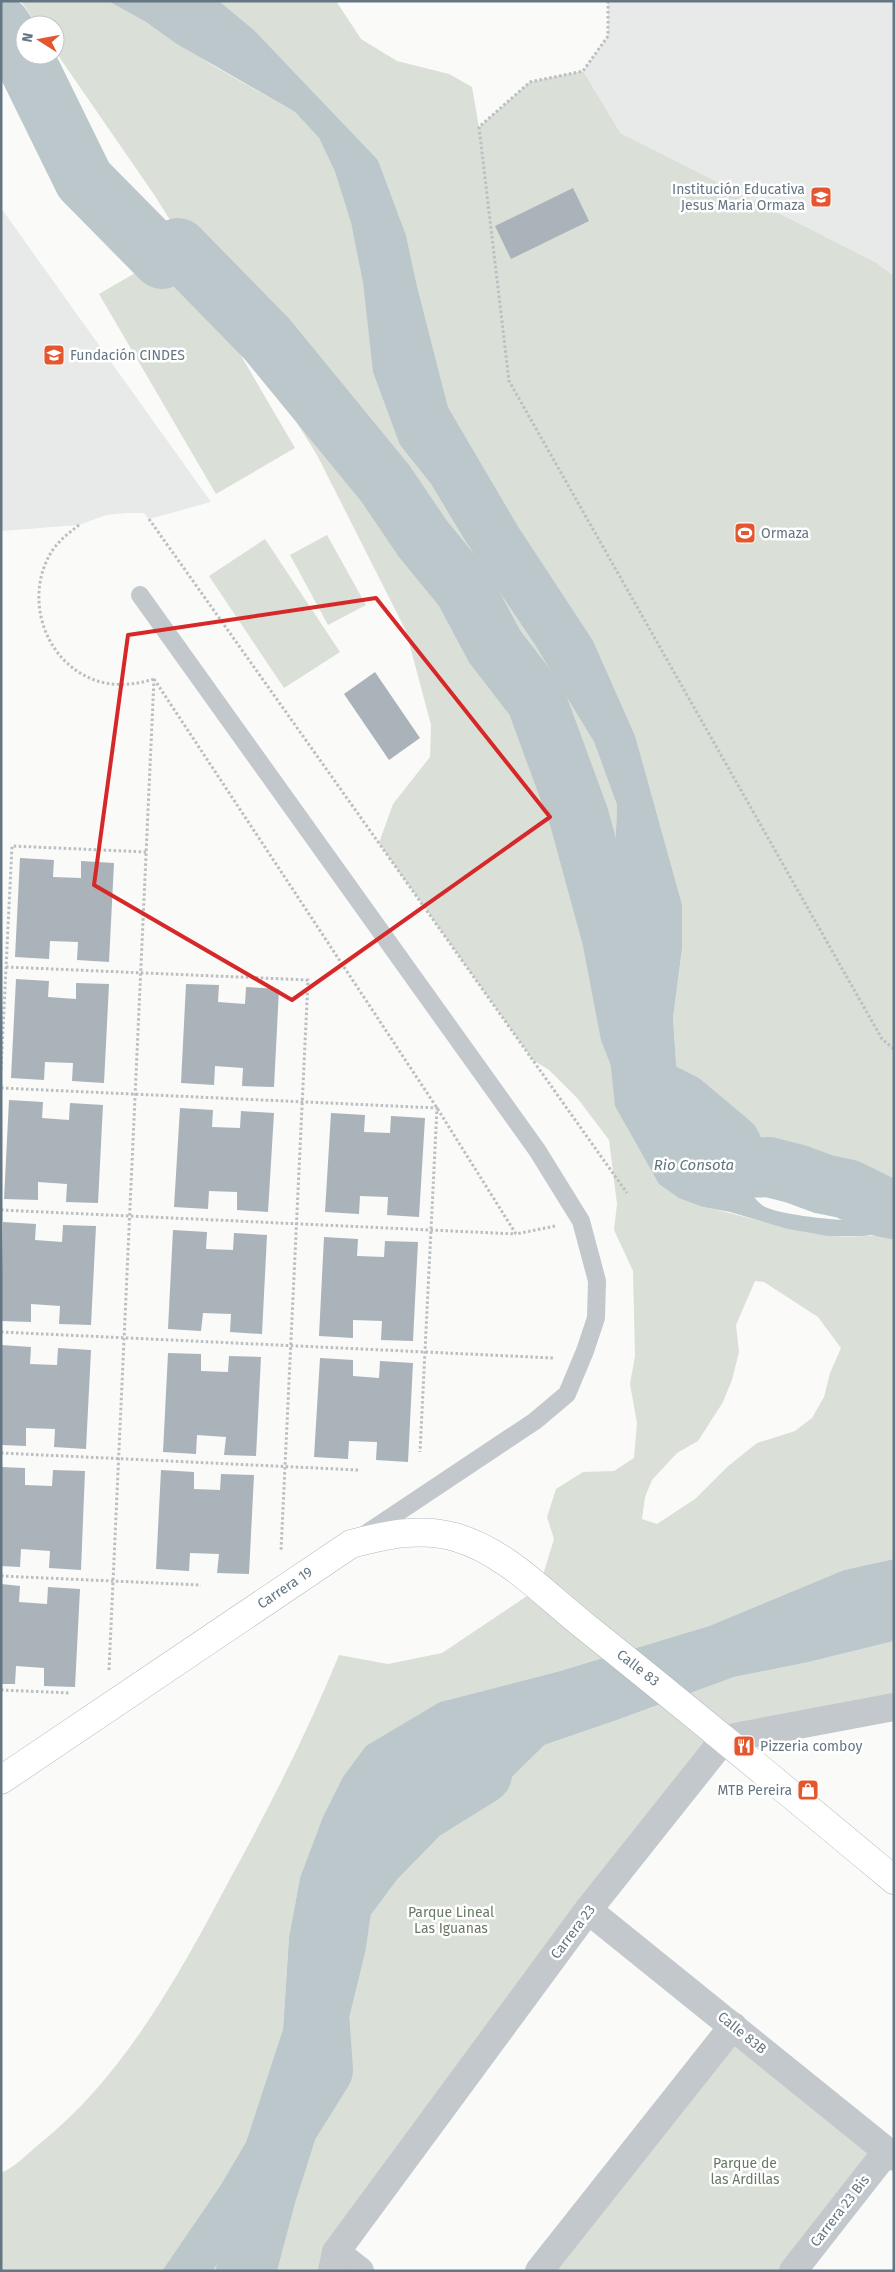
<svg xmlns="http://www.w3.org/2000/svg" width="895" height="2272" font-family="'Fira Sans',sans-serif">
<rect width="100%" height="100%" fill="#fafaf8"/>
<g fill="#e8e9e9">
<polygon points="608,1 894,1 894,276 875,262 619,133 583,71 608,36"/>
<polygon points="1,208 211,502 149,519 144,513 126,513 106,515 79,525 1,531"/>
</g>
<g fill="#dadfd7" fill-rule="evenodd">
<path d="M 21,1 L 110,2 L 146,22 L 212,65 L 295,112 L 319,138 L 335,172 L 351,223 L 400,445 L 431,484 L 464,539 L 535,645 L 594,742 L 617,805 L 615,857 L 617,972 L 609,1050 L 703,1207 C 756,1217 808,1240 864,1236 C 874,1236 884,1233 894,1231 L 894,1559 L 844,1570 L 709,1626 L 560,1671 L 440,1702 L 300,1878 L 289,1937 L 283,2029 L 246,2142 L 220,2186 L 162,2271 L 1,2271 L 1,2173 C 15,2167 26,2155 37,2146 C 124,2077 179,1975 230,1879 C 270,1806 308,1731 339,1655 L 388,1664 L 442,1653 L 539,1588 L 554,1539 L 547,1517 L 556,1489 L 583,1472 L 614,1471 L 634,1458 L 637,1423 L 630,1384 L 635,1356 L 633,1271 L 614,1230 L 617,1204 L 609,1140 L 578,1099 L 549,1070 L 533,1060 L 379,843 L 393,804 L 430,757 L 431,725 L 406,631 L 317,455 L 155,196 L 55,51 L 55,25 L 37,25 ZM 755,1281 L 764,1282 L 818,1317 L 841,1348 L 830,1373 L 824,1397 L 812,1418 L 795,1431 L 757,1443 L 727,1467 L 695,1499 L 657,1524 L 642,1519 L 645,1497 L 652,1480 L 677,1453 L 698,1441 L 723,1402 L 732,1380 L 739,1352 L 736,1325 Z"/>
<polygon points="219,1 336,1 361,39 397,61 449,74 472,87 479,127 530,82 583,71 620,133 875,262 894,276 894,1178 882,1177 775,1159 731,1144 697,1125 682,1103 678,1092 673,1018 682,949 682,905 519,528 448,407 417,286 406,235 378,160 254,30"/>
<polygon points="178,248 295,448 216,494 99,294"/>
<polygon points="327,535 366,605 328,625 290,555"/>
<polygon points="265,539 340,652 284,688 209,576"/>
<polygon points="894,1641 894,1707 724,1739 332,2271 213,2271 323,2070 328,1948 342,1903 367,1857 421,1812 480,1767 617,1720 734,1677 809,1662"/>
<polygon points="733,2026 887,2151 793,2271 539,2271"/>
</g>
<g fill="#bbc7cb" fill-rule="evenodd">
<path d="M 108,1 L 219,1 L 254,30 L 378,160 L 406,235 L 417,286 L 448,407 L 519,528 L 593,641 L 635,736 L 682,905 L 682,949 L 673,1018 L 678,1092 L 682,1103 L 697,1125 L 731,1144 L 775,1159 L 882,1177 L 894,1178 L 894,1231 L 864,1236 L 828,1236 L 788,1229 L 730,1212 L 703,1207 L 679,1198 L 659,1184 L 615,1106 L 609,1049 L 617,972 L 615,857 L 617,805 L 594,742 L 535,645 L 464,539 L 431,484 L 400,445 L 373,372 L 363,282 L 351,223 L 335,172 L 319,138 L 295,112 L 177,44 L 146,22 ZM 752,1164 L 847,1189 L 884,1207 C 874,1211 859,1220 848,1220 C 832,1220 773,1214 762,1205 C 750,1196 746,1182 742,1168 Z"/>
<polygon points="894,1559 894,1641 809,1662 734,1677 617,1720 480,1767 421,1812 367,1857 342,1903 328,1948 323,2070 308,2136 225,2250 213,2271 162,2271 220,2186 246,2142 283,2029 289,1937 300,1878 323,1817 343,1777 366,1746 440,1702 560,1671 709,1626 844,1570"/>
</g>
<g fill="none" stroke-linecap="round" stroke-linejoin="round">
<g stroke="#bbc7cb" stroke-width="60">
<polyline points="1,26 28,66 84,180 162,259 178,248 267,339 385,483 423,539 464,589 495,647 536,700 579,817 612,938 630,1032 652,1088 682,1103 731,1144 742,1168 769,1167 796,1174 823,1184 847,1189 884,1207 894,1209"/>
<polyline points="246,2271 266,2195 288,2126 323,2070 319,2014 336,1945 342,1903 374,1860 421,1812 482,1774 479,1767 539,1708"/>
</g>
</g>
<g fill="#aab3b9">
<polygon points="573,188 589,221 511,259 495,226"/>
<polygon points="375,672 420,738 389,760 344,694"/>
<polygon points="20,858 54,860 53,877 81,878 81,861 114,863 109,962 77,960 78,942 50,941 49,959 15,957"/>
<polygon points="16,979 49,981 48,997 76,999 76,983 109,984 104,1083 72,1081 73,1063 45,1062 44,1080 11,1078"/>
<polygon points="186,984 219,985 218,1002 245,1004 246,987 279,989 274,1087 242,1086 243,1068 215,1066 214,1085 181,1083"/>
<polygon points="9,1100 43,1102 42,1118 69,1120 70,1103 103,1105 98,1203 66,1202 67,1184 38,1182 38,1200 4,1199"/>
<polygon points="180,1108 213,1110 212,1127 240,1128 241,1111 274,1113 268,1212 237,1210 237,1192 209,1191 208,1209 174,1207"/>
<polygon points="331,1113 365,1115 364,1132 390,1133 391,1116 425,1118 419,1217 387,1215 388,1197 360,1196 359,1214 325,1212"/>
<polygon points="3,1222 36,1224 35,1240 62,1242 63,1225 96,1226 91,1325 59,1324 60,1306 31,1304 31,1322 1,1321"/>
<polygon points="173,1230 207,1232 206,1249 233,1250 234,1233 267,1235 262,1334 230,1332 231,1314 203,1313 201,1331 168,1329"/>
<polygon points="324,1237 358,1239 357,1256 384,1257 385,1241 418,1242 413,1341 381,1340 382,1321 353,1320 353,1338 319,1336"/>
<polygon points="1,1345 31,1347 30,1364 57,1365 58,1348 91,1350 86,1449 54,1447 55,1429 26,1428 26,1446 1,1445"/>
<polygon points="168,1353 201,1354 201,1371 228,1372 229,1356 261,1357 256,1456 224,1455 226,1437 197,1435 196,1454 163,1452"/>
<polygon points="320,1358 353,1360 353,1376 379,1378 380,1361 413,1363 408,1462 376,1460 377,1442 349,1441 348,1459 314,1457"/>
<polygon points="1,1467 25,1468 25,1485 52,1486 53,1470 85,1471 81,1570 49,1568 50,1551 21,1549 20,1567 1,1566"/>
<polygon points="161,1470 194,1472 194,1489 220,1490 221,1474 254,1475 249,1574 217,1573 219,1554 190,1553 189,1571 156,1569"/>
<polygon points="1,1584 20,1586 19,1602 47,1604 48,1587 80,1589 75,1687 44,1686 44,1668 16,1666 15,1684 1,1684"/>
</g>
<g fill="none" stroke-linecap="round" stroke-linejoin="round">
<g stroke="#b3babf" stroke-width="29">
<path id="secondary" d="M 1,1780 L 351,1544 C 385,1535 420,1527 455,1537 C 507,1552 546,1596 587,1628 C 691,1711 792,1795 894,1880"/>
</g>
<g stroke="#bbbfc2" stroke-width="3" stroke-dasharray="2.5 2.5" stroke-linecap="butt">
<polyline points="608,1 608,36 583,71 530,82 479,127 509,381 882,1039 894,1049"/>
<polyline points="149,519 627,1193"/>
<path d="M 79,525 C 70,532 61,539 54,548 C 20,597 46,670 105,683 C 122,686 138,684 154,679"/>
<polyline points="154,679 437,1108 516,1234 555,1226"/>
<polyline points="6,967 308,980 281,1551"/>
<polyline points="1,1069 12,846 146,852"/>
<polyline points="1,1088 437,1108 420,1452"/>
<polyline points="1,1210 516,1234"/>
<polyline points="1,1332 553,1358"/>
<polyline points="1,1453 358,1470"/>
<polyline points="1,1576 201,1585"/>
<polyline points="109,1670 154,679"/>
<polyline points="1,1690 71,1693"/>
</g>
<polyline stroke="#c3c8cc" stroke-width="18" points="140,595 537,1150 581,1221 597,1281 596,1318 585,1351 567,1394 535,1421 364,1535"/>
<g stroke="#c3c8cc" stroke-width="28">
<polyline points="588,1910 894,2157"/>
<polyline points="336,2252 360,2271"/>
<polyline points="332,2271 336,2252 588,1910 724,1739 894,1707"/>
<polyline points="539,2271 733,2026"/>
<polyline points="793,2271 887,2151"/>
</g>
<use href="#secondary" stroke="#fff" stroke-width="28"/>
</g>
<path fill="none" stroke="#d62828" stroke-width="4" stroke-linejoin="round" d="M 376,598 L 550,817 L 292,1000 L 94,885 L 128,635 Z"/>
<defs>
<g id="school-square" transform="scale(1.125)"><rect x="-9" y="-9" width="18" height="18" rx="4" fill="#e4572e" stroke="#fff"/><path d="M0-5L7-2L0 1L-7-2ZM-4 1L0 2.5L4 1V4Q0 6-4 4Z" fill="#fff"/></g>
<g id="stadium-square" transform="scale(1.125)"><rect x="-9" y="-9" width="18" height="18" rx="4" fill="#e4572e" stroke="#fff"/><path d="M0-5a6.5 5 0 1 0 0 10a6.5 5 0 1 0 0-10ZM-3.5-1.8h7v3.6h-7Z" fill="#fff"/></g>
<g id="restaurant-square" transform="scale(1.125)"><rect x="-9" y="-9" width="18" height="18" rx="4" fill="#e4572e" stroke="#fff"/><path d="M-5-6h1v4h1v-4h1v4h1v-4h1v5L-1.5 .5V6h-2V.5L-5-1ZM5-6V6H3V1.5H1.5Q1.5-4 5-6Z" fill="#fff"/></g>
<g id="shop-square" transform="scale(1.125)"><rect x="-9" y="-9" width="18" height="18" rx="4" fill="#e4572e" stroke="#fff"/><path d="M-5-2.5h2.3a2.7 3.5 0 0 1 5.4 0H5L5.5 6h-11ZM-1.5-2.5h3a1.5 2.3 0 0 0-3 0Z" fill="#fff"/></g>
</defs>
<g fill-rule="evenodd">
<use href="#school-square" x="821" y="197"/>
<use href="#school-square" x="54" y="355"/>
<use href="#stadium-square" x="745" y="533"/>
<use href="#restaurant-square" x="744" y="1746"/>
<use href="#shop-square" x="808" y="1790"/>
</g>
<g text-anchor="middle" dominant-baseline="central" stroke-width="5" stroke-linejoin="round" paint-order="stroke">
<g font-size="14" fill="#657683" stroke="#fff" text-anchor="start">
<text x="805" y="189" text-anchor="end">Institución Educativa<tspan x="805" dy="16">Jesus Maria Ormaza</tspan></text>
<text x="70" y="355">Fundación CINDES</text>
<text x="761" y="533">Ormaza</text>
<text x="760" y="1746">Pizzeria comboy</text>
<text x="792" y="1790" text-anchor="end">MTB Pereira</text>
</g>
<g font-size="14" fill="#657683" stroke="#fff">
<text transform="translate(285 1588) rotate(-34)">Carrera 19</text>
<text transform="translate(638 1668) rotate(38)">Calle 83</text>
<text transform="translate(573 1932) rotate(-53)">Carrera 23</text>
<text transform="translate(742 2033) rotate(39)">Calle 83B</text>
<text transform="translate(840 2211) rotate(-52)">Carrera 23 Bis</text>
</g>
<g font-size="14" fill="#687a64" stroke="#fff">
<text x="451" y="1912">Parque Lineal<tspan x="451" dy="16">Las Iguanas</tspan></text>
<text x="745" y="2163">Parque de<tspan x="745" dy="16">las Ardillas</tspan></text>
</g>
<g font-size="15" font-style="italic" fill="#60757c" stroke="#fff">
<text x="694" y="1165">Rio Consota</text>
</g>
</g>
<rect width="895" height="2272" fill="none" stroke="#657683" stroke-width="5"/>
<g transform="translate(40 40) rotate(281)"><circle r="24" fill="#ffffff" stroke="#c1c8cd"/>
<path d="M0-4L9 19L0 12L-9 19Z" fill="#e4572e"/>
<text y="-8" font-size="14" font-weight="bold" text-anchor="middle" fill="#657683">N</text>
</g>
</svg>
